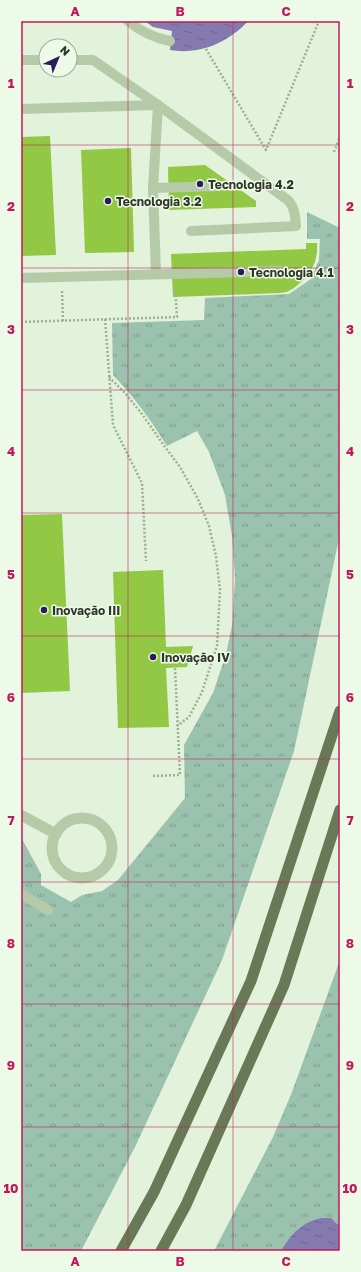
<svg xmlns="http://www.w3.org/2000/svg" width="361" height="1272" font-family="'Golos Text',sans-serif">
<defs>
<pattern id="grass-tufts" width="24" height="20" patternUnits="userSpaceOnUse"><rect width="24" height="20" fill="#9bc2ae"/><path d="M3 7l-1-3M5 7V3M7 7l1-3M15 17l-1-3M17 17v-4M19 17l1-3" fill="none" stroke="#7f9e8e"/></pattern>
<pattern id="water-ripples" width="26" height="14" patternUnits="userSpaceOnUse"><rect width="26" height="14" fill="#857ab0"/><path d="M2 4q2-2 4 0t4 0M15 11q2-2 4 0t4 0" fill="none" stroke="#6d658f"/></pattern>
</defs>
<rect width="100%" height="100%" fill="#e2f2db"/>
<g fill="url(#grass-tufts)">
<path d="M 307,212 L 340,228 L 340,534 L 294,751 L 222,960 L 135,1147 L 81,1251 L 21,1251 L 21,837 L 41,874 L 41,885 L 71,902 L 82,895 L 102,891 L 118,880 L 185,798 L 184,745 L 213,693 L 226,654 L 232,626 L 235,579 L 232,536 L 225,495 L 209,452 L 197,431 L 167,446 C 150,419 135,398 113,375 L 112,323 L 204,320 L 205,298 L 289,294 L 311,279 L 319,260 L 320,239 L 307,239 Z"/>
<polygon points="340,960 340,1251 214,1251 273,1137 292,1092"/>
</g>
<g fill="url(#water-ripples)">
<path d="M 145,21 L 248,21 C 228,43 199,55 170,50 L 172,31 L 153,27 Z"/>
<path d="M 321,1218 L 331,1218 L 340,1227 L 340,1251 L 281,1251 C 290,1235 302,1222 321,1218 Z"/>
</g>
<g fill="#92c844">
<polygon points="50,136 56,255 21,256 21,137"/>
<polygon points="131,148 134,252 85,253 81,150"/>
<polygon points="205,165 256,201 256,207 169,210 168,167"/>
<polygon points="306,243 317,243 317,252 315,262 308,276 294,288 287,292 280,293 173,297 171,254 306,249"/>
<polygon points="62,514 70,691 21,693 21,515"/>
<polygon points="163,570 166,647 193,646 187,667 166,668 169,727 118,728 113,572"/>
</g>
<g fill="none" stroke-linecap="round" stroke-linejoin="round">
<g stroke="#9cb28d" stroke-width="2.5" stroke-dasharray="2 2" stroke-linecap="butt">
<polyline points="206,49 266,150 319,21"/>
<polyline points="334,152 340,137"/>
<polyline points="62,291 63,321"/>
<polyline points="105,319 113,425 142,483 146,561"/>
<polyline points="21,322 177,317 175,287"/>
<polyline points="109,377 125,393 142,414 165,447 180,467 198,499 209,526 216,556 220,590 217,646 202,692 189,717 177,726"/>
<polyline points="153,776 180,775 175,668"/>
</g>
<g stroke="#b5cba7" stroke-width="10">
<path d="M 128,21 C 140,31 154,38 170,41"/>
<polyline points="21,60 46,60"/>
<path d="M 70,60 L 93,60 L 158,105 L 289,201 C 295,209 295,216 296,226 L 191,231"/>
<polyline points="21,109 158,105"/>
<polyline points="153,188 222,186"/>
<polyline points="156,274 153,188 158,105"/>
<polyline points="21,278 280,271"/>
<polyline points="21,894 48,910"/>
</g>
<g stroke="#b5cba7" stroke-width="11">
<polyline points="21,815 56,834"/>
<circle cx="82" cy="848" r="30"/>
</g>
<g stroke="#697958" stroke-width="11">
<polyline points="121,1251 154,1192 251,981 340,711"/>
<polyline points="161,1251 186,1205 284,985 340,810"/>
</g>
</g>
<path fill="none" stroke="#c2185b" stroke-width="1" stroke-opacity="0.55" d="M 128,21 L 128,1251M 233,21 L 233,1251M 21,145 L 340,145M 21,268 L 340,268M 21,390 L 340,390M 21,513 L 340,513M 21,636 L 340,636M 21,759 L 340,759M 21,882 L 340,882M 21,1004 L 340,1004M 21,1127 L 340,1127"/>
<g fill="#2a1c59" stroke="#edfae8" stroke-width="1.5">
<circle cx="200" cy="184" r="4"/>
<circle cx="108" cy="201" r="4"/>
<circle cx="241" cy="272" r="4"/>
<circle cx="44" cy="610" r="4"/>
<circle cx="153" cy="657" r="4"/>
</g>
<g text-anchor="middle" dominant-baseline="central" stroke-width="3" stroke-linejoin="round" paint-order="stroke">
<g font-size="12" font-weight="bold" fill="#303728" stroke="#edfae8" text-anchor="start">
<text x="208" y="184">Tecnologia 4.2</text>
<text x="116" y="201">Tecnologia 3.2</text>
<text x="249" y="272">Tecnologia 4.1</text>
<text x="52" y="610">Inovação III</text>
<text x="161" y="657">Inovação IV</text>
</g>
</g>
<rect width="361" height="1272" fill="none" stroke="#edfae8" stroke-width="44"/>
<g transform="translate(58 58) rotate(44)"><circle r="19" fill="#edfae8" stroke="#a1ac9b"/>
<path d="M0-3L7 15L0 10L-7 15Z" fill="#2a1c59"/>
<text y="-6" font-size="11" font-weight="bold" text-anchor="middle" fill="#303728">N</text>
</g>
<rect x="22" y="22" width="317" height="1228" fill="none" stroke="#c2185b" stroke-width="1.5"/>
<g font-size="13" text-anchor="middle" font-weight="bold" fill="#c2185b">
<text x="75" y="16">A</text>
<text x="180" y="16">B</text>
<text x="286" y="16">C</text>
<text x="11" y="88">1</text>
<text x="350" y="88">1</text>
<text x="11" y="211">2</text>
<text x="350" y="211">2</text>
<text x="11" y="334">3</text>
<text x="350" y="334">3</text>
<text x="11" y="456">4</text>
<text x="350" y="456">4</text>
<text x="11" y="579">5</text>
<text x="350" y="579">5</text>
<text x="11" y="702">6</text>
<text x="350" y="702">6</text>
<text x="11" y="825">7</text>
<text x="350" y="825">7</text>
<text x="11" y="948">8</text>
<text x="350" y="948">8</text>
<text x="11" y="1070">9</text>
<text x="350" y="1070">9</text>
<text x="11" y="1193">10</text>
<text x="350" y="1193">10</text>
<text x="75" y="1266">A</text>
<text x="180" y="1266">B</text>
<text x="286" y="1266">C</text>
</g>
</svg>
